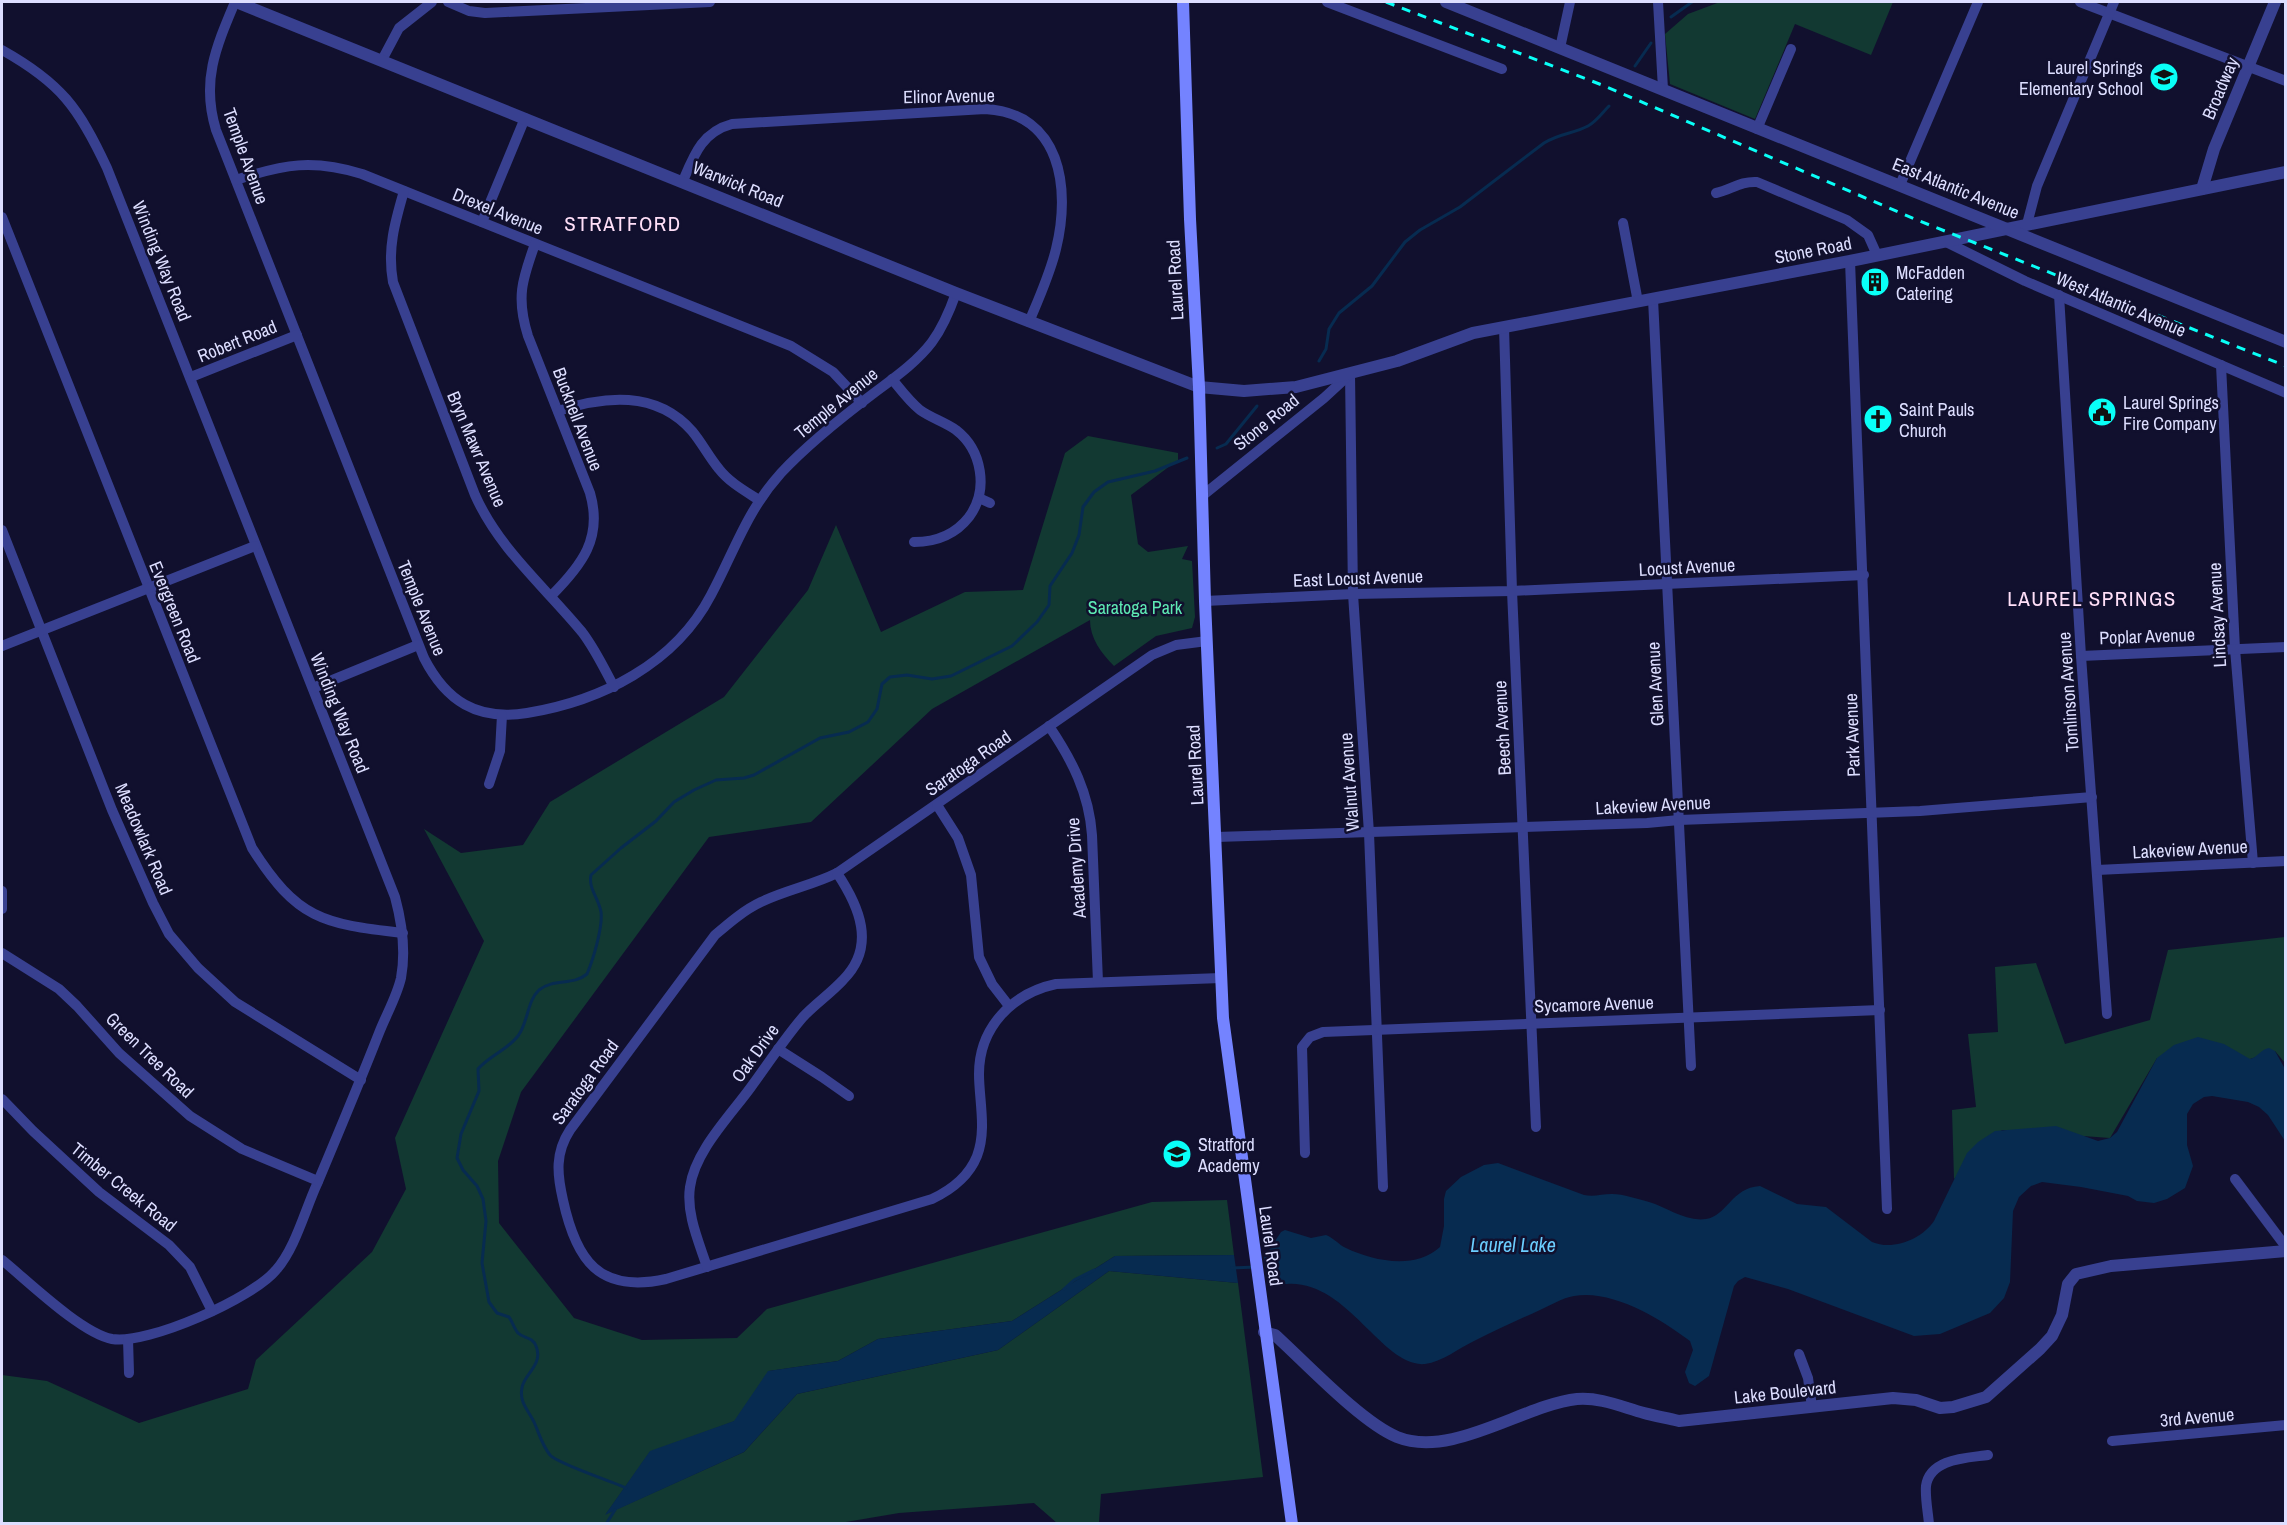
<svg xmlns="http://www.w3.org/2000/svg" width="2287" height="1525" font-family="'Archivo Narrow',sans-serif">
<rect width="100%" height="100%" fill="#11102e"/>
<g fill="#123932">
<polygon points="1720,2 1893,2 1871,55 1795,24 1755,119 1670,84 1665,34 1688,14"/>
<path d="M 1088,436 L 1178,453 L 1178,460 L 1131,495 L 1138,544 L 1148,552 L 1188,546 L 1182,559 L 1192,561 L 1195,617 L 1192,628 L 1156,636 L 1114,666 C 1101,653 1090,638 1090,620 L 932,709 L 811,822 L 709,837 L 521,1092 L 498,1161 L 499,1223 L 574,1318 L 642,1340 L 737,1338 L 767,1309 L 1152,1202 L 1227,1200 L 1234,1255 L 1115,1256 L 1012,1321 L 878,1339 L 838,1361 L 769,1371 L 735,1421 L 650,1452 L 606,1514 L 744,1452 L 797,1394 L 998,1350 L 1109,1271 L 1238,1283 L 1263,1477 L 1101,1494 L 1099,1522 L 1094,1524 L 1057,1523 L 1034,1503 L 899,1513 L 834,1524 L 2,1523 L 2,1375 L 47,1381 L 139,1423 L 248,1389 L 256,1360 L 372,1252 L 406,1189 L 395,1138 L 484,941 L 424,829 L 461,853 L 523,845 L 550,802 L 724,697 L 808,590 L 836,525 L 881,632 L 965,592 L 1023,590 L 1065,453 Z"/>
<polygon points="2285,937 2285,1063 2275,1051 2250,1059 2157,1058 2110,1138 2002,1130 1954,1179 1952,1110 1976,1107 1968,1034 1998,1032 1995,967 2036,963 2065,1044 2150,1020 2168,950"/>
</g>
<g fill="#072b50">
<path d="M 2198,1037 L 2224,1044 L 2250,1059 C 2257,1058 2261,1049 2269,1048 L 2275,1051 L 2285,1069 L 2285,1141 L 2268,1115 L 2259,1107 L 2248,1102 L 2212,1096 L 2204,1097 L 2193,1104 L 2187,1114 L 2187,1145 L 2193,1166 L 2185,1188 L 2167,1199 L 2154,1203 L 2137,1201 L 2128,1196 L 2081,1187 L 2042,1182 L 2031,1186 L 2019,1197 L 2013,1211 L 2010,1282 L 2004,1298 L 1990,1313 L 1940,1334 L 1914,1336 L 1788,1289 L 1745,1277 L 1738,1281 L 1734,1286 L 1709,1376 L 1695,1386 L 1689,1383 L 1685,1372 L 1693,1350 L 1690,1341 C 1661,1319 1612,1289 1574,1296 C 1562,1298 1551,1305 1540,1310 C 1518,1320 1496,1330 1474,1341 C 1459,1348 1442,1362 1425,1364 C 1382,1368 1348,1280 1287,1284 C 1280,1284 1276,1284 1270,1287 L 1264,1258 L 1281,1232 L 1285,1230 L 1311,1238 L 1326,1235 C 1334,1238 1339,1245 1346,1248 C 1373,1261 1415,1270 1440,1247 L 1444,1226 L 1444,1199 L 1446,1191 L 1461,1177 L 1484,1165 L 1498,1163 L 1584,1195 C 1594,1197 1602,1194 1612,1194 C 1623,1194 1638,1199 1649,1202 C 1667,1207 1685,1222 1706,1219 C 1727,1216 1731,1188 1760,1186 L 1797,1204 L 1826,1207 L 1872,1242 C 1893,1251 1922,1239 1934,1221 L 1967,1153 L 1978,1142 L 1995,1131 L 2056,1126 L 2098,1141 L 2110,1138 L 2117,1132 L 2157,1058 L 2174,1045 Z"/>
<polygon points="1234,1255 1238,1283 1109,1271 998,1350 797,1394 744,1452 605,1515 650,1451 734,1421 768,1371 838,1361 878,1339 1012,1321 1115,1256"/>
</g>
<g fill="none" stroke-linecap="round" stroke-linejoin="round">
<g stroke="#072b50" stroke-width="3">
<polyline points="1671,17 1692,2"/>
<polyline points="1635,66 1651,43"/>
<path d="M 1319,361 L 1326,349 L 1329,329 L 1339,313 L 1372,286 L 1405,242 L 1420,230 L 1460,207 L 1544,143 C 1560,133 1573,134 1588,126 C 1597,121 1602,113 1609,106"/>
<polyline points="1217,448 1226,444 1257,406"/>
<polyline points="1232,1268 1255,1267"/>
<polyline points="1064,1289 1074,1280 1094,1270"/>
<path d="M 626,1488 C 611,1481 558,1464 550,1455 C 542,1445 539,1433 534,1422 C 528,1410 519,1402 522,1388 C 523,1375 544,1365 536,1346 C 532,1336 524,1339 518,1333 C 514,1328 512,1321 509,1317 L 497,1313 L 489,1302 L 482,1263 L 486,1221 L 483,1199 L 477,1186 L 463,1170 L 457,1158 L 461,1134 L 479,1091 L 478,1069 C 489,1056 507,1050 518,1036 C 528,1023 527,1001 539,990 C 554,978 573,986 587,974 C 593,960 603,927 601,912 C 599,899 588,888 591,875 L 621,848 L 656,821 L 674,802 L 694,790 L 716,780 L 744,778 L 754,775 L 820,738 L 849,732 L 868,722 L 877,709 L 882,684 L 890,677 L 907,675 L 932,679 L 951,676 L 1012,646 L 1037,622 L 1049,605 L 1050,586 L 1072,553 L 1079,535 L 1083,507 L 1094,492 L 1108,482 L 1155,471 L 1187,458"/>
<polyline points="606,1524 615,1510"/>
</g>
<g stroke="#384090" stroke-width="10">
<path d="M 235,2 C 216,47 201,81 216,130 L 424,658 C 446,701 477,721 527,713 C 601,701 675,664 711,595 C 735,550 746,512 781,473 C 809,443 842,417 874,393 C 894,378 917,362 932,342 C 943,327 950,310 956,293"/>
<polyline points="448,2 469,11 485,13 710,2"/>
<polyline points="1327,2 1502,69"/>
<polyline points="1658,2 1663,89"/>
<polyline points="2080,2 2286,81"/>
<polyline points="1560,48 1570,2"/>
<path d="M 2,50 C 61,83 79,108 107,168 L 395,897 C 402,923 406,951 401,978 C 397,996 386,1015 379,1033 C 359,1084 338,1134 317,1184 C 305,1210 295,1249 276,1270 C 253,1298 148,1345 112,1339 C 81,1333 28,1281 2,1260"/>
<polyline points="382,60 399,28 432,2"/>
<polyline points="1757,129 1791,49"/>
<path d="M 236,180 C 284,164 313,159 362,174 L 791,346 L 833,372 L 862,403"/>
<path d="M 683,181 C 694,155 702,132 732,124 L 985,109 C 1061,113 1071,188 1056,249 C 1050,274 1039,298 1029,322"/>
<polyline points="1900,185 1978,2"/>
<path d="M 404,191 C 395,222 387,249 393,282 L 475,495 C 499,549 545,587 582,632 C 595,649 604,668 614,687"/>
<path d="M 1716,193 C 1731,190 1740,181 1757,182 L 1847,220 L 1868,235 L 1877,255"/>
<path d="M 2,217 L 252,848 C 297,919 322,924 403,933"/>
<polyline points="482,222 525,118"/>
<polyline points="1623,223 1638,302"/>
<polyline points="2027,224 2037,186 2114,2"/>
<polyline points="1944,241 2025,281 2286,393"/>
<path d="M 535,244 C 522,280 516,298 528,336 L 590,493 C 603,538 582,565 551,596"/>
<polyline points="1850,261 1887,1209"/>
<polyline points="2059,295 2081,656 2107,1014"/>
<polyline points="1653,299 1691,1066"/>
<polyline points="1504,327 1512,591 1536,1127"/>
<polyline points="2221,365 2235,649 2253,863"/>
<polyline points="1350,374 1353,594 1369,833 1383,1187"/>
<polyline points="191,377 297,335"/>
<path d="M 892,379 C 901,390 909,401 920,410 C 931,418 945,422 956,430 C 982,450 989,490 969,517 C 955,535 936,542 914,542"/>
<path d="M 558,411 C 604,396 656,390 692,431 C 702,443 709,457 719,469 C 729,482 745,491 759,500"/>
<polyline points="1202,496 1324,398 1350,374"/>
<polyline points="979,498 990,503"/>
<polyline points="2,530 112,810 153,903 169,934 198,968 235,1002 361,1080"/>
<polyline points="1205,601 1353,594 1512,591 1864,575"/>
<path d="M 1207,641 L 1176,645 L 1152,655 L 837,873 C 813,885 786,890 761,902 C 744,910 729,923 715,935 L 570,1130 C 555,1153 557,1174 563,1200 C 576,1260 599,1294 666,1279 L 932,1199 C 951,1190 969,1176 977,1156 C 987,1130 979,1100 979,1074 C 979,1027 1013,993 1056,984 L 1221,978"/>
<polyline points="2,646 255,546"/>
<polyline points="2081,656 2286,647"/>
<polyline points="313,688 418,645"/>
<path d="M 1049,726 C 1072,760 1089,793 1092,835 L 1098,982"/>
<polyline points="489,784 500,751 502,715"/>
<polyline points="937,805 958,838 971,875 979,957 992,984 1009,1006"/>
<polyline points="1216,837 1647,823 1679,820 1920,811 2092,797"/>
<polyline points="2097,870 2286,861"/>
<polyline points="2,891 2,909"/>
<polyline points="2,953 59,989 77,1006 119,1053 190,1116 242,1149 318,1181"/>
<polyline points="778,1049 822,1077 849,1096"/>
<polyline points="2,1099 33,1131 99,1192 169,1245 190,1267 212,1311"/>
<polyline points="1305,1153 1302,1047 1310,1037 1323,1032 1880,1010"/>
<polyline points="2235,1179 2286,1247"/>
<path d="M 707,1267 C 699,1242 686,1214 690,1187 C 695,1151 730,1116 751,1087 C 768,1064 784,1039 803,1017 C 815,1004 830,994 843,980 C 877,946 859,906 837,873"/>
<polyline points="128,1339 129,1373"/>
<polyline points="1799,1354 1808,1378 1812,1407"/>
<polyline points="2112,1441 2286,1425"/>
<path d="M 1929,1524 C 1928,1512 1925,1498 1926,1486 C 1930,1458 1968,1458 1988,1455"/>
</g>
<g stroke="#384090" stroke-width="12">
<polyline points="236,2 956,293 1199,387 1244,391 1296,387 1397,361 1473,333 1860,259 2286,172"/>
<polyline points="1446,2 2286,342"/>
<polyline points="2202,189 2214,149 2275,2"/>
<path d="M 1264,1332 L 1275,1335 C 1306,1363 1361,1422 1397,1437 C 1452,1459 1523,1405 1577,1399 C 1600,1397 1622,1407 1644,1413 C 1655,1416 1667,1418 1679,1421 L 1893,1398 L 1916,1400 L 1940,1408 L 1953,1407 L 1986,1397 L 2040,1349 L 2052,1336 L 2062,1315 L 2068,1284 L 2076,1274 L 2111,1266 L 2286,1251"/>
</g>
<polyline stroke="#7483ff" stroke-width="12" points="1183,2 1190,219 1199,387 1205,601 1223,1018 1292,1524"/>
<polyline stroke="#09fff7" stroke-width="3" stroke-dasharray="9 8" stroke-linecap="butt" points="1386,2 1602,85 1917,220 2286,366"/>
</g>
<defs>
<g id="school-disc" transform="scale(1.5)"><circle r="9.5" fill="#09fff7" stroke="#11102e"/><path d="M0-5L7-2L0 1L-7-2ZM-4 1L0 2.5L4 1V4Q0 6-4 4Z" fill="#111"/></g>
<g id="building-disc" transform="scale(1.5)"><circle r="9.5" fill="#09fff7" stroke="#11102e"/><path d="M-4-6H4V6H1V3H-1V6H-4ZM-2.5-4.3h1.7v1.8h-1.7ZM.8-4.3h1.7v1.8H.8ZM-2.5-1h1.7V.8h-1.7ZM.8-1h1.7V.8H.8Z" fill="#111"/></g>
<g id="civic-disc" transform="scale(1.5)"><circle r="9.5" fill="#09fff7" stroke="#11102e"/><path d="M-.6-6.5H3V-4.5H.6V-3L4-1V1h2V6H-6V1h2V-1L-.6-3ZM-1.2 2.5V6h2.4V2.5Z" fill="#111"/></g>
<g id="church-disc" transform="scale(1.5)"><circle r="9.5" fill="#09fff7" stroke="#11102e"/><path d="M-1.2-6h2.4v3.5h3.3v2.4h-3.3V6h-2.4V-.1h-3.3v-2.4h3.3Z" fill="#111"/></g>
</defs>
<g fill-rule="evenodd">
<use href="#school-disc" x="2164" y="77"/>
<use href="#building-disc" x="1875" y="282"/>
<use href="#civic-disc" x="2102" y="412"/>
<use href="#church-disc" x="1878" y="419"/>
<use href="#school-disc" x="1177" y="1154"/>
</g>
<g text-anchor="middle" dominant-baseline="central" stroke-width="5" stroke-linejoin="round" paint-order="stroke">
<g font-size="18" fill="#dddeff" stroke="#11102e" text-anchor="start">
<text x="2143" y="67" text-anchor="end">Laurel Springs<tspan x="2143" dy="21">Elementary School</tspan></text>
<text x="1896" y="272">McFadden<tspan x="1896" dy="21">Catering</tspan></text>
<text x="2123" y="402">Laurel Springs<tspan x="2123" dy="21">Fire Company</tspan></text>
<text x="1899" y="409">Saint Pauls<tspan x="1899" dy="21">Church</tspan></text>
<text x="1198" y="1144">Stratford<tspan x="1198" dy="21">Academy</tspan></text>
</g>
<g font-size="18" fill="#dddeff" stroke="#11102e">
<text transform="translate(2220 88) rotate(-67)">Broadway</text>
<text transform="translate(949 96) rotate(-1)">Elinor Avenue</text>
<text transform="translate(246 156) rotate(70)">Temple Avenue</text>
<text transform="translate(738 184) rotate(22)">Warwick Road</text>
<text transform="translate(1956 188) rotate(22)">East Atlantic Avenue</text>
<text transform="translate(498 211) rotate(22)">Drexel Avenue</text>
<text transform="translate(1813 250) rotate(-11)">Stone Road</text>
<text transform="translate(162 261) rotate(68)">Winding Way Road</text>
<text transform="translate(1175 280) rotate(-93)">Laurel Road</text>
<text transform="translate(2121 304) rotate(23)">West Atlantic Avenue</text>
<text transform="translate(237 341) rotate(-22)">Robert Road</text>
<text transform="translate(836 403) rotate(-39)">Temple Avenue</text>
<text transform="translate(578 419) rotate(69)">Bucknell Avenue</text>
<text transform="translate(1266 422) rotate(-39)">Stone Road</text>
<text transform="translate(477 449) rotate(67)">Bryn Mawr Avenue</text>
<text transform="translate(1687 567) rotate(-3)">Locust Avenue</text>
<text transform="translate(1358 578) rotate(-2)">East Locust Avenue</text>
<text transform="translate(422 608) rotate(68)">Temple Avenue</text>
<text transform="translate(175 612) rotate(68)">Evergreen Road</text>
<text transform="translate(2217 615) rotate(-93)">Lindsay Avenue</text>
<text transform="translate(2147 636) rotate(-2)">Poplar Avenue</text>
<text transform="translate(1655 684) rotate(-93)">Glen Avenue</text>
<text transform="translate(2068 692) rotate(-94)">Tomlinson Avenue</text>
<text transform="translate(340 713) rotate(68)">Winding Way Road</text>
<text transform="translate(1502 728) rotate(-93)">Beech Avenue</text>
<text transform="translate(1852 735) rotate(-92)">Park Avenue</text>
<text transform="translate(968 763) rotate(-35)">Saratoga Road</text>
<text transform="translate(1195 765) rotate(-93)">Laurel Road</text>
<text transform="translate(1349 782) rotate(-94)">Walnut Avenue</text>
<text transform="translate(1653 805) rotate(-3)">Lakeview Avenue</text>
<text transform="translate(144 839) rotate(67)">Meadowlark Road</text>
<text transform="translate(2190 849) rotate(-3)">Lakeview Avenue</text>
<text transform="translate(1076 868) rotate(-94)">Academy Drive</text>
<text transform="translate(1594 1004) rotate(-2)">Sycamore Avenue</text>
<text transform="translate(755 1053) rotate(-54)">Oak Drive</text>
<text transform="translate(150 1055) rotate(44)">Green Tree Road</text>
<text transform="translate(585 1082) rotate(-54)">Saratoga Road</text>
<text transform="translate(124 1187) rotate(39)">Timber Creek Road</text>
<text transform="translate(1271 1246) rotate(82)">Laurel Road</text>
<text transform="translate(1785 1392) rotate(-6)">Lake Boulevard</text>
<text transform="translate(2197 1417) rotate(-5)">3rd Avenue</text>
</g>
<g font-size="18" fill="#5eeab4" stroke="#11102e">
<text x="1135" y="607">Saratoga Park</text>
</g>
<g font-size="20" font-style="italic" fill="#6bceff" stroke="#11102e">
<text x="1513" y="1244">Laurel Lake</text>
</g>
<g font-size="21" letter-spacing="1.5" fill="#ffdff8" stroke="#11102e">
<text x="623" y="223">STRATFORD</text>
<text x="2092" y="598">LAUREL SPRINGS</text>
</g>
</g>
<rect width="2287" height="1525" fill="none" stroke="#dddeff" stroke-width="6"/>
</svg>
